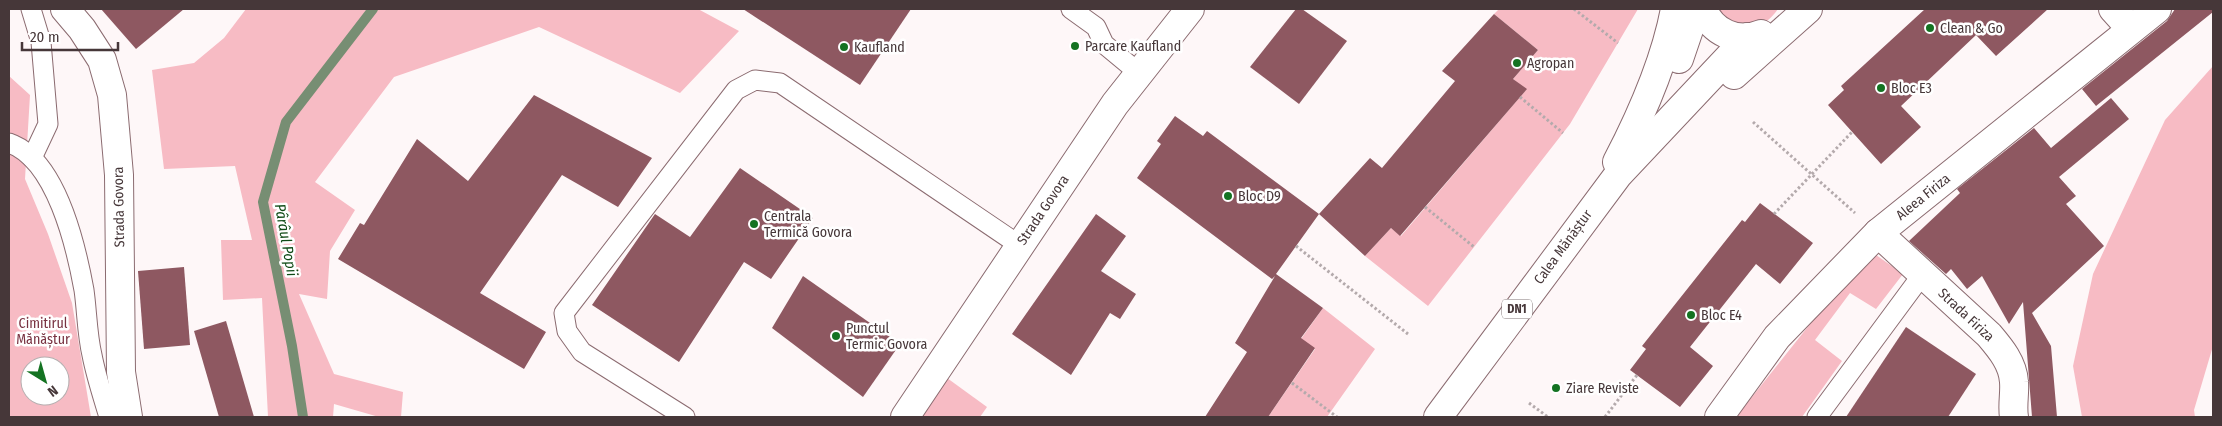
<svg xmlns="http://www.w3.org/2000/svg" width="2222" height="426" font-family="'Fira Sans Condensed',sans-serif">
<rect width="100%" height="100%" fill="#fef7f8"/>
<g fill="#f7bbc4" fill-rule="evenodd">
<polygon points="246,9 698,9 739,31 680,93 539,27 394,77 315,182 355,210 330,251 327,299 299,294 334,374 403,392 401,417 379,417 334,404 333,417 268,417 262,298 223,300 221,240 252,240 235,166 164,169 152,70 194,63 224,38"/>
<polygon points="1499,9 1638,9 1570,124 1428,306 1365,256 1391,228 1401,236 1526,90 1513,79 1538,50 1494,14"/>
<path d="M 1711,9 L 1778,9 C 1767,25 1757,27 1738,30 Z"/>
<polygon points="2213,66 2213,346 2194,410 2195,417 2082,417 2073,366 2093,274 2165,120"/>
<path d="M 9,76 L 30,95 L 25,179 L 48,234 L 72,303 L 91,417 L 9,417 ZM 30,366 L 60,366 L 60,396 L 30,396 Z"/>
<polygon points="1869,250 1903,274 1876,309 1850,293 1815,340 1842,361 1802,417 1736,417"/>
<polygon points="1323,308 1375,349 1327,417 1268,417 1315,349 1301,339"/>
<polygon points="936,370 987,407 980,417 906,417"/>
</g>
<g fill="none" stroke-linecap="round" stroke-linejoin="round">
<polyline stroke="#778e73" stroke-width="10" points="303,417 292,346 263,202 286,122 373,9"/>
</g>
<g fill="#8e5861">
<polygon points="101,9 184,9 136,49"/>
<polygon points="743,9 911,9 860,85"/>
<polygon points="1296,9 1302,9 1347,41 1299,104 1250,67"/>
<polygon points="1925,9 2048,9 1996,56 1976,35 1901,106 1921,127 1881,164 1828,105 1844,90 1841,86"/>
<polygon points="2175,9 2213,9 2213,12 2096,106 2082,89 2167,21"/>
<polygon points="1494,14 1538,50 1513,79 1527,89 1400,236 1391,228 1365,256 1319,214 1370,158 1382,168 1455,81 1442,71"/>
<polygon points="534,95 652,158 618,207 562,175 480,293 546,332 524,369 338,259 360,223 364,225 417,139 468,181"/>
<polygon points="2111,98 2129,119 2059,177 2076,196 2066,204 2104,246 2032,313 2051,346 2057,417 2032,417 2023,302 2009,324 1982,276 1967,289 1951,269 1946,274 1909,241 1960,193 1957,189 2034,128 2051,148"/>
<polygon points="1175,116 1203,136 1207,131 1319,214 1276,274 1323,308 1301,338 1315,348 1268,417 1205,417 1247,352 1235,343 1275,276 1272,279 1137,178 1161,144 1157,141"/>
<polygon points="740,168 813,218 771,279 744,262 679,362 592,305 655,214 690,237"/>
<polygon points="1760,203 1813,243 1780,284 1756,264 1690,347 1713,366 1680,407 1630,370 1646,349 1642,346 1742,220 1745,222"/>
<polygon points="1096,214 1126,236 1101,271 1136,294 1120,319 1110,313 1071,375 1012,334"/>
<polygon points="184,267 190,345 144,349 138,271"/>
<polygon points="803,276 900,344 863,397 772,328"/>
<polygon points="226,321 254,417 219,417 194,331"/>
<polygon points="1906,327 1976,374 1948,417 1846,417"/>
</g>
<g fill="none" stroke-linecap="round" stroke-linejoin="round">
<g stroke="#8b6b70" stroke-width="21">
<g id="service">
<polyline points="31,9 41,42 48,124 32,158"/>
<polyline points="1071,9 1096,27 1104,44 1139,73"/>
<path d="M 9,143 C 56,159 76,246 84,290 C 87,311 87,334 92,355 C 96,376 103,397 109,417"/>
<polyline points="685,417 582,352 567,331 564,313 736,90 755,80 780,83 1019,245"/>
<polyline points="1817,417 1922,275"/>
</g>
</g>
<g stroke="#8b6b70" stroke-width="30">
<g id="minor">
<polyline points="65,9 82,29 102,60 112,95 119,175 121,372 128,417"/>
<polyline points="2113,9 2131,29"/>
<path d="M 1878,233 L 1989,335 C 2000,348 2013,363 2014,382 C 2015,394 2012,405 2014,417"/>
<polyline points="905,417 1115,104 1190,9"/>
<polyline points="1719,417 1777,337 1878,233 2157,9"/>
</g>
</g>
<g stroke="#8b6b70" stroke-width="30">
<g id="primary">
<path d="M 1703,9 C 1712,32 1737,44 1761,34"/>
<polyline points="1679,59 1696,9"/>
<polyline points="1734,75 1808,9"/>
<path d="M 1617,162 C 1642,114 1665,62 1675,9"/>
<polyline points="1438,417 1618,175 1748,37"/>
</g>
</g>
<g stroke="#b4aaac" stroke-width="3" stroke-dasharray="2.5 2.5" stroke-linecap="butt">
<polyline points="1574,9 1618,43"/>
<polyline points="1520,97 1563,133"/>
<polyline points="1753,122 1855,213"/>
<polyline points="1425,207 1474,247"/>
<polyline points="1774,214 1852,132"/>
<polyline points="1296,246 1408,334"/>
<polyline points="1292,383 1337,417"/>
<polyline points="1529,403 1548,417"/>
<polyline points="1605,417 1637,375"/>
</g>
<use href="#service" stroke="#fff" stroke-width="19"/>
<use href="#minor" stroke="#fff" stroke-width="28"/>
<use href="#primary" stroke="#fff" stroke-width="28"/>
</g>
<g fill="#147322" stroke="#fff" stroke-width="2">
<circle cx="1930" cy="28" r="5"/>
<circle cx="1075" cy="46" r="5"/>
<circle cx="844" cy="47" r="5"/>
<circle cx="1517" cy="63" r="5"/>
<circle cx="1881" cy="88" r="5"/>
<circle cx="1228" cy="196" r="5"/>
<circle cx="754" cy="224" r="5"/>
<circle cx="1691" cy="315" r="5"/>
<circle cx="836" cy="336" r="5"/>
<circle cx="1556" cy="388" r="5"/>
</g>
<g text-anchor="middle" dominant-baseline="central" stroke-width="5" stroke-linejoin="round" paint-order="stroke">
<rect fill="#fff" stroke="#7e7374" stroke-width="1" x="1502" y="299.5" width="30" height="19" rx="4"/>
<g font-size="12" font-weight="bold" fill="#463739">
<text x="1517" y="309">DN1</text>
</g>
<g font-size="14" fill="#463739" stroke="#fff" text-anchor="start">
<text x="1940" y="28">Clean &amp; Go</text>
<text x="1085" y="46">Parcare Kaufland</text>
<text x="854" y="47">Kaufland</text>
<text x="1527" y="63">Agropan</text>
<text x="1891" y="88">Bloc E3</text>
<text x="1238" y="196">Bloc D9</text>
<text x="764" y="216">Centrala<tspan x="764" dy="16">Termică Govora</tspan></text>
<text x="1701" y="315">Bloc E4</text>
<text x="846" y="328">Punctul<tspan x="846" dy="16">Termic Govora</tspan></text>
<text x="1566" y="388">Ziare Reviste</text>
</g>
<g font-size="14" fill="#463739" stroke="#fff">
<text transform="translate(1923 197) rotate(-39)">Aleea Firiza</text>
<text transform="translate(119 207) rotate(-91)">Strada Govora</text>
<text transform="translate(1043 210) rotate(-56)">Strada Govora</text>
<text transform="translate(1563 247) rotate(-54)">Calea Mănăștur</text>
<text transform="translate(1966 315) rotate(43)">Strada Firiza</text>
</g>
<g font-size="14" fill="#783140" stroke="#fff">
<text x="43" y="323">Cimitirul<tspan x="43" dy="16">Mănăștur</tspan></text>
</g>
<g font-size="15" font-style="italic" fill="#0f4a16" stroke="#fff">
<text transform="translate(286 240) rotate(80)">Pârâul Popii</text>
</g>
</g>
<rect width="2222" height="426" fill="none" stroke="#463739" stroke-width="20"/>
<g transform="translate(45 381) rotate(143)"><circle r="24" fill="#ffffff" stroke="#b5afb0"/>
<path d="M0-4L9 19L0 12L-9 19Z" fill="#147322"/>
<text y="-8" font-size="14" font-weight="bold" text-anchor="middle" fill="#463739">N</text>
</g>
<path d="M22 42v8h96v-8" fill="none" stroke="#463739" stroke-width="2.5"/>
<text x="30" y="42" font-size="15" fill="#463739" stroke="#ffffff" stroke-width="4" paint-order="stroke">20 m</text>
</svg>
